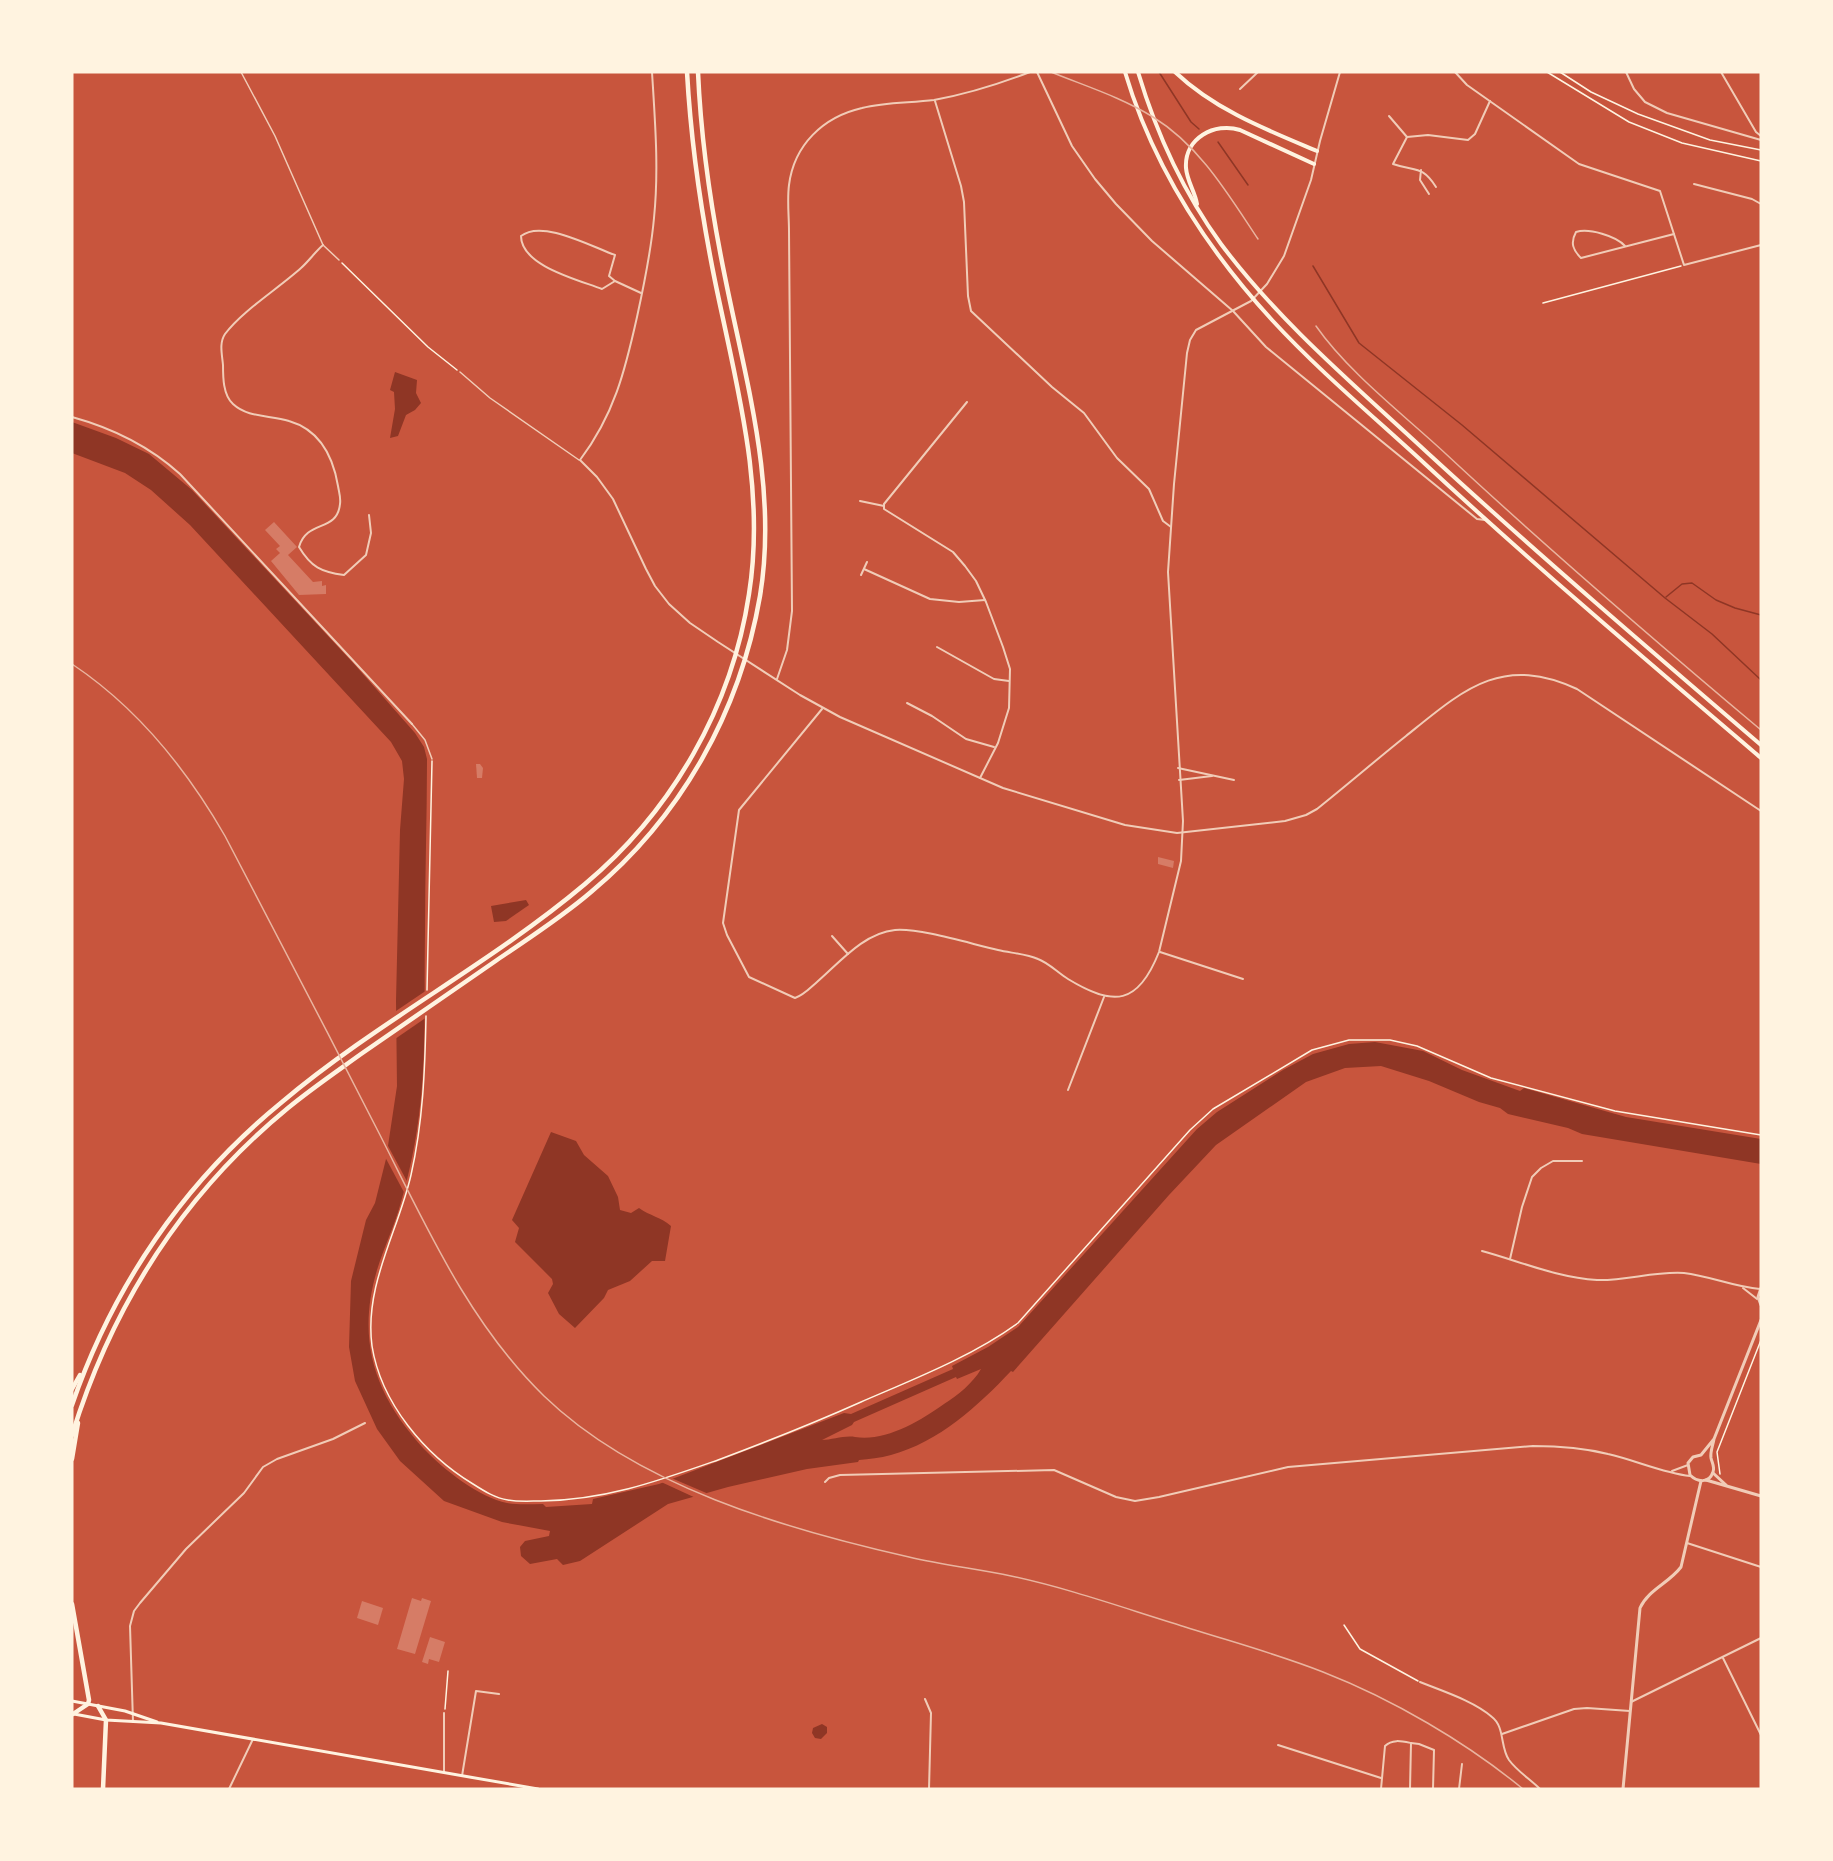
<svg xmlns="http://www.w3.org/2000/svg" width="1833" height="1861" font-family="Mulish,sans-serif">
<rect width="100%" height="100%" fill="#c8553d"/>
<g fill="#8f3625" fill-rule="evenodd">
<polygon points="395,372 417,380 416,393 421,403 415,410 406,415 398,436 390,438 395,409 394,392 390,390"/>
<path d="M 72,422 L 116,438 L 149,454 L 192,490 L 355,665 L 415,733 L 424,747 L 427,759 C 427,817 425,874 425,931 C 424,983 426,1035 422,1086 C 419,1125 412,1164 401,1202 C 395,1225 384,1247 377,1270 C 356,1341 375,1396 424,1449 C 443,1469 480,1498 507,1503 C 518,1505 531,1504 543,1504 L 546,1507 L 592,1504 L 593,1499 L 659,1484 L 844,1413 L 851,1414 L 953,1369 L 952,1366 L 988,1347 L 1018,1327 L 1197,1129 L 1217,1112 L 1283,1070 L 1313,1054 L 1349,1044 L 1375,1042 L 1423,1051 L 1462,1070 L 1520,1091 L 1524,1088 L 1626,1117 L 1761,1139 L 1761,1164 L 1582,1134 L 1568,1128 L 1508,1114 L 1500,1108 L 1479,1102 L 1429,1081 L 1381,1066 L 1345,1068 L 1306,1082 L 1216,1145 L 1169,1195 L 1013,1372 L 1011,1371 C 978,1406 939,1442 891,1455 C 880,1458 869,1459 859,1460 L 858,1462 L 807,1469 L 728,1487 L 668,1504 L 580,1561 L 563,1565 L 557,1559 L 530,1564 L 521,1556 L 520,1547 L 525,1541 L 549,1536 L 550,1531 L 502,1522 L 444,1501 L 400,1461 L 377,1429 L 355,1381 L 349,1347 L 351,1281 L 366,1220 L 375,1203 L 386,1159 L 397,1086 L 396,1001 L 400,830 L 404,779 L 402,761 L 391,742 L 190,525 L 151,490 L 125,473 L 72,453 ZM 981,1369 C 973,1383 958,1395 944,1404 C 919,1422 884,1442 855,1437 C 845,1435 832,1440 822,1440 L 852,1425 L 854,1422 L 956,1377 L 957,1379 Z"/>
<polygon points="526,900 529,905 506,921 494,922 491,906"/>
<path d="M 551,1132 L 576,1141 L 584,1155 L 608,1176 L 618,1197 L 620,1210 L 631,1213 L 639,1208 C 650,1216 661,1217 671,1226 L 665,1261 L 652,1261 L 630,1281 L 608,1290 L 604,1298 L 575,1328 L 559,1314 L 548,1293 L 553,1284 L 552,1279 L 515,1242 L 519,1228 L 512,1220 Z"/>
<polygon points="822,1724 827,1727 827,1733 821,1739 815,1738 812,1733 813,1728"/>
</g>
<g fill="#c8553d">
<polygon points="427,990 427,1017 395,1039 393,1013"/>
<polygon points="387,1144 409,1185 406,1196 384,1155"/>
<polygon points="669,1477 711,1495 698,1499 659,1481"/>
</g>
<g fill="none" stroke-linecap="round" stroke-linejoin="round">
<g stroke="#8f3625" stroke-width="1.5">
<polyline points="1159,72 1191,122 1199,129"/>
<polyline points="1218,142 1248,185"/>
<polyline points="1313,266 1359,343 1462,425 1665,598 1712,634 1761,680"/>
<polyline points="1666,597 1682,584 1692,583 1716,600 1735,608 1761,615"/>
</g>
</g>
<g fill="#d67c66">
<polygon points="274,522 297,547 288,555 313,582 322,581 322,586 326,585 326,594 299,595 271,561 280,553 276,549 280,546 265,530"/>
<polygon points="476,764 480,764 483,768 482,778 477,778"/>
<polygon points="1158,857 1174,861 1173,868 1158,864"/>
<polygon points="412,1598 421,1601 422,1598 431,1601 415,1654 397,1649"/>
<polygon points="362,1601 383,1608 378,1625 357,1618"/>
<polygon points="430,1637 445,1642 439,1662 429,1659 428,1664 422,1662"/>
</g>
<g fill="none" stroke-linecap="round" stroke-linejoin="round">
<g stroke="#fff3e0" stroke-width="1.5">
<polyline points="1547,72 1629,122 1682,143 1761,161"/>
<polyline points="1560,72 1591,92 1638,114 1710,140 1761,150"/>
<polyline points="342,263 428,347 457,370"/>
<polyline points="1543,303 1681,266"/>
<polyline points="427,990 432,761"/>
<path d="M 426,1016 C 425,1070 423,1122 411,1175 C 398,1232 364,1285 372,1346 C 381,1403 425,1455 473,1484 C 484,1491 495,1498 508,1500 C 519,1502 531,1501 541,1501 C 606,1500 658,1481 718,1460 C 766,1442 814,1423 861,1402 C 914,1379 971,1357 1018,1323 L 1190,1130 L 1213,1109 L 1312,1050 L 1349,1040 L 1390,1040 L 1417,1046 L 1491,1078 L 1615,1111 L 1761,1135"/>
<polyline points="1720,1474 1717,1452 1761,1340"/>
<polyline points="1344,1625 1360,1649 1418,1681"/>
<polyline points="445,1709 448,1671"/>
</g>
<g stroke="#f1ccb7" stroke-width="1.5">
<polyline points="241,72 275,136 323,245 339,260"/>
<polyline points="460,372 490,398 579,460"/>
<polyline points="412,724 425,740 432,759"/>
</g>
<g stroke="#f1ccb7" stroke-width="2">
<path d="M 652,72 C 655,121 659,169 654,218 C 651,252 644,285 637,317 C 625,371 614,415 580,460 L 597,477 L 613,499 L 646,569 L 655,586 L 669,604 L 690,623 L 718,642 L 800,695 L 840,717 L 1003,788 L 1125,825 L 1177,833 L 1285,821 L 1306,815 L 1317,809 C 1347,785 1376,760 1406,736 C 1463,690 1501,654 1577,689 L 1761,811"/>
<polyline points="1037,72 1072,146 1095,179 1116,204 1152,241 1233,311 1266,347 1477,519 1485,520"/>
<polyline points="1455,72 1467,85 1579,164 1660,191 1684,265 1761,245"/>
<polyline points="1626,72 1634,89 1645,102 1667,113 1761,140"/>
<polyline points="1721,72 1756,132 1761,136"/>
<polyline points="1240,89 1258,72"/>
<polyline points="935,101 961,186 964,202 968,296 971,311 1052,387 1084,413 1117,458 1149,489 1163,521 1171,527"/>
<polyline points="1389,116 1407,137"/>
<polyline points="1421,170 1420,180 1429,194"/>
<polyline points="1694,184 1752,199 1761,204"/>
<path d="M 1436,187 C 1422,165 1416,172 1393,164 L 1407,137 L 1428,135 L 1468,140 L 1475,134 L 1490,101"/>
<path d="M 323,245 C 315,252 309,261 301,268 C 279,288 242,311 225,334 C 219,343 222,354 223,365 C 223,377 223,395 233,404 C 248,418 270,415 289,421 C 320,430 333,456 338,486 C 339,492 341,498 340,504 C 337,533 307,519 299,547 C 311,567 321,572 344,575 L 366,555 L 371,533 L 369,515"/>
<path d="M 1625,246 C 1616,236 1589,228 1576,232 C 1570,243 1573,250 1581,258 L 1674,234"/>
<path d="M 615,281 L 602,289 C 579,280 521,266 521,236 C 542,219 592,247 615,255 L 609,276 L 615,281 L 641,293"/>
<polyline points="967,402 884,504 884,509 953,552 965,566 976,581 986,602 1003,647 1010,669 1009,708 998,743 980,778"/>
<path d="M 72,417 C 112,428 149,446 180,474 L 412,724"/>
<polyline points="860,501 884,506"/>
<polyline points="864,569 930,599 959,602 985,600"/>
<polyline points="861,575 867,562"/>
<polyline points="937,647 994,679 1009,681"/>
<path d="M 777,679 L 787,650 L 792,611 L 789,231 C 789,216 787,200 789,185 C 794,145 823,117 862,108 C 885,102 910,103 934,100 C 967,94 999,84 1030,72"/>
<polyline points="907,703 932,716 966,739 994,747"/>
<path d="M 822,709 L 739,810 L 723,923 L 727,935 L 749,977 L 795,998 C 804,995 810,988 817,982 C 840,962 864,933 895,930 C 921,928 971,944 998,950 C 1011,953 1026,954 1038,959 C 1049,963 1058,973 1068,979 C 1114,1007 1138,1005 1159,952 L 1181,861 L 1183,821 L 1168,572 L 1174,484 L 1187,353 L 1190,340 L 1196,330 L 1251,301 L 1267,284 L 1284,256 L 1311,180 L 1320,141 L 1340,72"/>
<polyline points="1178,768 1234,780"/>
<polyline points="1179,780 1212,776"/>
<polyline points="832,936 848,954"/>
<polyline points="1160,952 1243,979"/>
<polyline points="1068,1090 1104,997"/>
<path d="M 1482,1251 C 1519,1261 1558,1278 1597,1280 C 1626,1281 1654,1271 1684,1273 C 1710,1276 1734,1287 1760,1289"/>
<polyline points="1510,1259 1522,1207 1532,1177 1541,1168 1553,1161 1582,1161"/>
<polyline points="1743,1288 1757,1299"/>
<polyline points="1672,1471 1688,1465"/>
<path d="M 825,1482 L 829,1478 L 840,1475 L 1054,1470 L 1116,1497 L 1135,1501 L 1159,1497 L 1288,1467 L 1533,1446 C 1558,1446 1584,1448 1608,1454 C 1635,1460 1663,1473 1690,1476"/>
<polyline points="1687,1543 1761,1567"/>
<polyline points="1723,1658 1761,1735"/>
<path d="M 1420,1682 C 1442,1691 1474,1701 1492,1717 C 1505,1727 1500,1747 1509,1760 C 1517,1771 1531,1780 1540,1789"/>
<polyline points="925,1699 931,1713 929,1789"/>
<polyline points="1631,1702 1761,1638"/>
<polyline points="133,1722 130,1626 134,1611 140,1603 186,1549 244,1493 263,1467 277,1459 333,1439 365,1423"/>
<polyline points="1502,1734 1574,1709 1587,1708 1630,1711"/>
<polyline points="1411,1743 1419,1744 1434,1750 1433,1789"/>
<polyline points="1278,1745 1381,1778"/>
<polyline points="444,1772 444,1713"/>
<polyline points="462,1776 476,1691 499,1694"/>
<polyline points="229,1789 253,1739"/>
<path d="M 1381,1789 L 1385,1746 C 1392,1739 1401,1741 1411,1743 L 1410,1789"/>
<polyline points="1459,1789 1462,1764"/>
</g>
<g stroke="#f1ccb7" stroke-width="3">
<polyline points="1761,1288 1758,1297 1761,1305"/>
<path d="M 1714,1439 L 1701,1455 L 1693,1457 L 1688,1463 L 1690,1475 C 1697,1482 1709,1484 1713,1472 C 1715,1467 1712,1463 1711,1458 C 1710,1452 1713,1445 1714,1439 L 1761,1320"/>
<polyline points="1713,1473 1726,1485"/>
<polyline points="1706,1480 1761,1496"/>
<path d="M 1623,1789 L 1640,1608 C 1648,1590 1669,1583 1681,1567 L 1701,1481"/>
</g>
<g stroke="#fff3e0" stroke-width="3">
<polyline points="72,1701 125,1711 157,1722"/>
<polyline points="74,1714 106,1720 161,1723 538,1789"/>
</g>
<g stroke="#fff3e0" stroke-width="4">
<path d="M 1125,72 C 1153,166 1206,248 1272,320 C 1319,371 1373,416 1424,463 C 1534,565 1647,661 1761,758"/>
<path d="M 1138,72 C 1156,132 1184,193 1221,244 C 1281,324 1358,388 1431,456 C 1539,555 1650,650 1761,745"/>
<path d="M 1175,72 C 1215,110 1267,130 1317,151"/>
<path d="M 1197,204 C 1195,192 1187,181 1186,168 C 1184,138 1215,122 1240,130 L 1314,164"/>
</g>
<g stroke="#fff3e0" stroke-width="4.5">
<polyline points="72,1389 80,1375"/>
<path d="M 72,1405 C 113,1286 184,1182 282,1102 C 377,1022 490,964 585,884 C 672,811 732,707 749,594 C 766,487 736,384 715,281 C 701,212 691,143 687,72"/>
<path d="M 72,1435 C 112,1306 182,1195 288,1108 C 311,1089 336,1072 361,1054 C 406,1023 452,991 497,960 C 529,938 562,917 591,892 C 681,817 740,712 760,596 C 778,488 746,382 725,277 C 711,209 701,141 698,72"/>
<polyline points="72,1459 78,1423"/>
<polyline points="72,1604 89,1700 88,1704 73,1714"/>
<polyline points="98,1706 106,1720 103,1789"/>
</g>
<g stroke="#e9b49f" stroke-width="1.5">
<path d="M 1051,72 C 1085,86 1121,97 1153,117 C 1200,146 1228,194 1258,239"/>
<path d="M 1316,326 C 1348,372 1404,415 1446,454 C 1548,549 1654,640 1761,730"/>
</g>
<path stroke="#e9b49f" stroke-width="1.5" d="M 72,664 C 138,708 186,768 225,836 C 277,935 329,1035 380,1135 C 426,1226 469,1323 544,1396 C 637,1486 785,1529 909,1557 C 943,1565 977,1569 1011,1576 C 1067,1588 1121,1607 1176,1624 C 1225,1640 1275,1653 1323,1672 C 1392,1699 1466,1742 1523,1789"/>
</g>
<rect width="1833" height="1861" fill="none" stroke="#fff3e0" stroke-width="147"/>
</svg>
